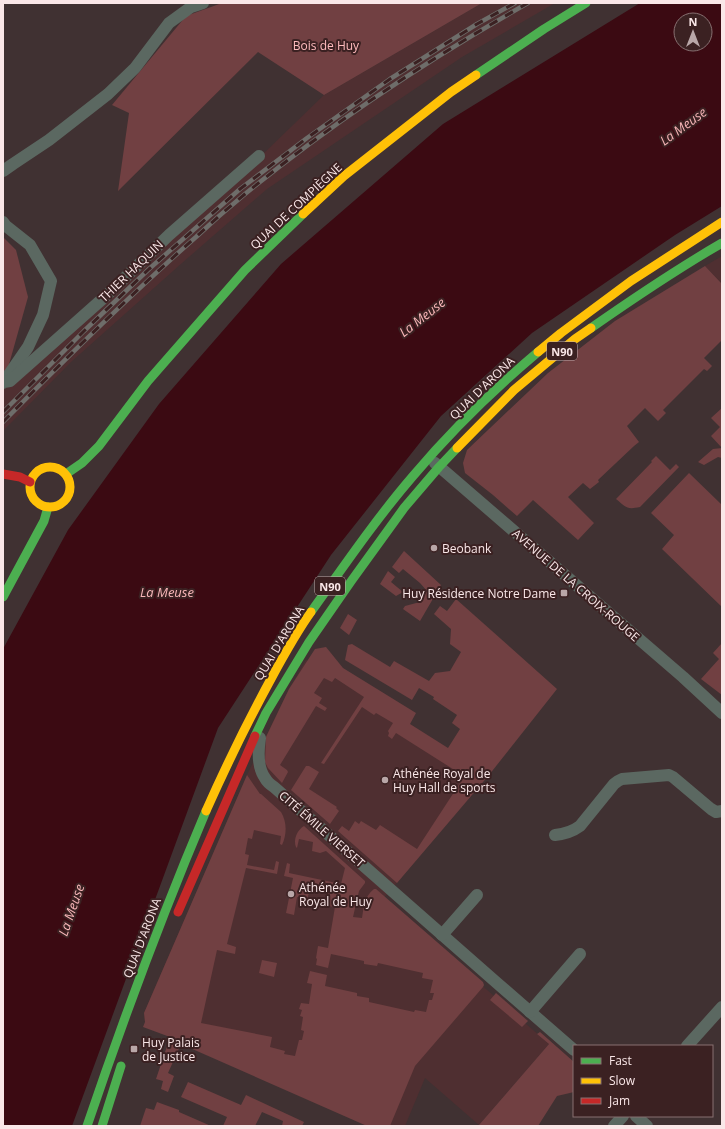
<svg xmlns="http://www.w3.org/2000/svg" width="725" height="1129" font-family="'Open Sans',sans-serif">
<rect width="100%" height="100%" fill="#403132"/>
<g fill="#4f2f31">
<polygon points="482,3 555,3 462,57 267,189 182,263 71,362 3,431 3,383 260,157 324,95"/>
<polygon points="722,256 722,284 705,266"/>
<polygon points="306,660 489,774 383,899 549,1044 479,1125 425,1078 405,1126 383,1126 145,1022 144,1013 247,775 289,689"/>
</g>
<g fill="#714042">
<polygon points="222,3 482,3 324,95 258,52 118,191 129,113 112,105 186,16"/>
<polygon points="3,237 16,250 28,297 4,382 3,383"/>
<polygon points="705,266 722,284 722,340 704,358 712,366 707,371 704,369 663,410 666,413 658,421 645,408 627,426 639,442 634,446 598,480 599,482 590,489 583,483 568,497 594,523 578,540 533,500 517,516 493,495 465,473 463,463 467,450 548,373 615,321"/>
<polygon points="722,408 722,458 718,457 704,465 698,462 713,449 722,448 711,436 720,427 711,418"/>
<path d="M 656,456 L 670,470 L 676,464 L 679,467 L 640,507 C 626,510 626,507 616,499 L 652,462 L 651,461 Z"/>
<polygon points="689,473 722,505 722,607 662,549 674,535 651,513"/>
<polygon points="404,551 441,585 420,621 403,609 405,606 420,602 427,591 420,583 403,569 399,573 392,567"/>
<polygon points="388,571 395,577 391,582 403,592 396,596 380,584"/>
<polygon points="456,599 557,689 489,775 397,883 338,831 342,826 349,831 355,821 359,824 361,821 376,830 380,825 417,849 460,783 452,778 456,771 396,733 392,739 388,736 389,733 388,731 393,723 376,713 374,715 362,707 324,764 321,763 364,697 335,678 332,682 324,678 314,693 322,698 319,703 327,708 325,711 316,706 280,765 287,770 288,772 282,783 268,768 265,762 266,737 289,689 315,649 326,647 343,668 416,713 410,724 448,748 460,729 452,723 457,715 433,699 434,697 419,688 412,700 345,660 348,645 352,644 390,667 394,661 429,681 435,673 450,671 461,652 450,644 451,629 434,614 440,606 447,611"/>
<polygon points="348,614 357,620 349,635 340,628"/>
<polygon points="722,643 722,695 701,679 719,659 713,653"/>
<polygon points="306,766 309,766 319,772 309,789 337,807 336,808 339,811 330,824 291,790"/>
<path d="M 247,775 L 260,794 L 261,794 L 281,812 C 287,822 287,834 282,845 L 280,844 L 281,836 L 254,830 L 252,839 L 248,838 L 245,854 L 249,855 L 247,865 L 274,870 L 276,861 L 279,862 L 277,874 L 246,868 L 227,944 L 236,947 L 235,954 L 217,950 L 201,1023 L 272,1037 L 270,1047 L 285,1051 L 284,1054 L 295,1056 L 299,1040 L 302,1040 L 304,1031 L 301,1030 L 303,1017 L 300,1016 L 302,1010 L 299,1009 L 301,1003 L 309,1004 L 312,984 L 307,983 L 310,971 L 327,975 L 325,986 L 357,993 L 357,996 L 369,998 L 369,1002 L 414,1012 L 415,1010 L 426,1012 L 429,1000 L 432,1000 L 434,993 L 430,993 L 433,980 L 422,978 L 423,973 L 378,963 L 377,966 L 364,964 L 364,961 L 331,954 L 328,968 L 316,965 L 317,959 L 316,958 L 318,946 L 328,948 L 335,907 L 328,906 L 330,894 L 310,890 L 307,899 L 297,897 L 294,915 L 286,913 L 293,878 L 284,876 L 287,863 L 290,864 L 289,873 L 341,884 L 345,868 L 326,851 L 320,853 L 312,851 L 313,842 L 299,839 L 297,848 L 296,847 C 293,840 297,830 304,826 L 365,881 L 365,883 L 359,891 L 353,917 L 362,918 C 364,906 364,897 374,889 L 376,889 L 483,982 L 484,985 L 483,987 L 415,1066 L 390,1126 L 367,1126 L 181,1044 L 168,1073 L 174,1076 L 168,1092 L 161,1089 L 163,1081 L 156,1079 L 170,1037 L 143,1027 L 145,1022 L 144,1013 Z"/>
<polygon points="262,960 277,963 274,977 259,973"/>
<polygon points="496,993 528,1021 522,1027 490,1000"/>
<polygon points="540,1032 574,1062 574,1092 557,1096 538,1126 480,1126 479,1125 549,1044 537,1034"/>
<polygon points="188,1082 241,1105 246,1095 304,1122 302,1126 282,1126 283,1121 262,1112 255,1126 223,1126 227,1117 181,1097"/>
<polygon points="157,1102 179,1110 179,1112 211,1126 140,1126 146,1108 154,1110"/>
</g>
<path fill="#3b0a12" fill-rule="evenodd" d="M 640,3 L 722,3 L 722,206 L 675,235 L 532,333 L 441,416 L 331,555 L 218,728 L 72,1126 L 3,1126 L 3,649 L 68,530 L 159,404 L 281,264 L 443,124 ZM 681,20 L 705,20 L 705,44 L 681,44 Z"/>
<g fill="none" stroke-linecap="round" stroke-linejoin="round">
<g stroke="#5b6861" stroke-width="12">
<polyline points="3,171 13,164 49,140 108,94 135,68 169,23 191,7 203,3"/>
<polyline points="3,222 6,226 30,245 51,281 43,315 28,347 8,376"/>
<polyline points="3,383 4,382 10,381 108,294 169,235 259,156"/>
<polyline points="435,463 683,677 722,713"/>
<path d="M 260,738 C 258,751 257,767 265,778 C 267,782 271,785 274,787 L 497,983 L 574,1050"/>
<path d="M 555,835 C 565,834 572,832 580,826 L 614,784 L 618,781 L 622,779 L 669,775 L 673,777 L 711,809 L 716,812 L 722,811"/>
<polyline points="442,935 477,895"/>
<polyline points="530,1012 580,954"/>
<polyline points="687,1046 722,1007"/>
<polyline points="636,1116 647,1126"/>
<polyline points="614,1126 623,1116"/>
</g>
<g stroke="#4caf50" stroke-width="9">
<polyline points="476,75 544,29 586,3"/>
<path d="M 591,328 C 634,298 677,269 722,243"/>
<polyline points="66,474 82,463 99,446 148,381 245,270 303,214"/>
<polyline points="3,597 44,521 48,507"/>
<path d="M 311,612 C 344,566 376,519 413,476 C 451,431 493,390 538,352"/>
<polyline points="255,736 266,713 309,642 352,580 404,508 439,467 457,448"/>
<path d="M 87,1126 C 123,1020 162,915 206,811"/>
<polyline points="102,1126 121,1066"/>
</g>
<g stroke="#ffc107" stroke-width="9">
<polyline points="303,214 344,176 451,92 476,75"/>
<polyline points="538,352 561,333 631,281 722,222"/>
<polyline points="457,448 514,390 575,339 591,328"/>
<circle cx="50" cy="487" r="20"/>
<path d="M 206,811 C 226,766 248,721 272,677 C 284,655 296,633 311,612"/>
</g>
<g stroke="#c62828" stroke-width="9">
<polyline points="3,474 20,477 30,482"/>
<polyline points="178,912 255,736"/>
</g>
<g stroke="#6e6d6a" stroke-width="4.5">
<g id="rail">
<polyline points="3,412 84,331 149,269 240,189 307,138 390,79 477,24 515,3"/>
<path d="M 3,422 C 66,358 129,296 196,237 C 212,222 228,208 245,194 C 333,122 429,59 528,3"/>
</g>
</g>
<use href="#rail" stroke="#3b2122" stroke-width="3" stroke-dasharray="9" stroke-linecap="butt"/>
</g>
<g fill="#b9a7a8" stroke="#3b2122" stroke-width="1.5">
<circle cx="434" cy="548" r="4"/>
<rect x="560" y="589" width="8" height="8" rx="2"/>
<circle cx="385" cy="780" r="4"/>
<circle cx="291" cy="894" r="4"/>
<rect x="130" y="1045" width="8" height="8" rx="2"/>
</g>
<g text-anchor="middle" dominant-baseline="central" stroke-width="4" stroke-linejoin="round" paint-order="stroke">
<g fill="#3b2122" stroke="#c1acad" stroke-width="1">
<rect x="547" y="342" width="30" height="18" rx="3"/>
<rect x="315" y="577" width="30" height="18" rx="3"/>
</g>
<g font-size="11" font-weight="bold" fill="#fae7e8">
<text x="562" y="351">N90</text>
<text x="330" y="586">N90</text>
</g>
<g font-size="12" fill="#febbbd" stroke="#3b2122">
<text x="326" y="45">Bois de Huy</text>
</g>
<g font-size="12" fill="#fae7e8" stroke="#3b2122">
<text transform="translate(296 206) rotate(-43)">QUAI DE COMPIÈGNE</text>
<text transform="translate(131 271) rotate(-44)">THIER HAQUIN</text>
<text transform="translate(482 388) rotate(-44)">QUAI D'ARONA</text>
<text transform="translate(576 585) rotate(41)">AVENUE DE LA CROIX-ROUGE</text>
<text transform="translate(279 643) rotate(-59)">QUAI D'ARONA</text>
<text transform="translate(322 829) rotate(41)">CITÉ ÉMILE VIERSET</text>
<text transform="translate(142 938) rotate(-69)">QUAI D'ARONA</text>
</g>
<g font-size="12" fill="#fae7e8" stroke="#3b2122" text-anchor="start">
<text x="442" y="548">Beobank</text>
<text x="556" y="593" text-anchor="end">Huy Résidence Notre Dame</text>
<text x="393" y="773">Athénée Royal de<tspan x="393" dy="14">Huy Hall de sports</tspan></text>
<text x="299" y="887">Athénée<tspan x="299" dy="14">Royal de Huy</tspan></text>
<text x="142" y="1042">Huy Palais<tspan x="142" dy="14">de Justice</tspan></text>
</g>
<g font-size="13" font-style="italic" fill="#f8b6b8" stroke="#3b2122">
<text transform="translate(683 126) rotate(-36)">La Meuse</text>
<text transform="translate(422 317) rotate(-38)">La Meuse</text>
<text x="167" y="592">La Meuse</text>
<text transform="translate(71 910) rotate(-71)">La Meuse</text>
</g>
</g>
<rect width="725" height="1129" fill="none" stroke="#fae7e8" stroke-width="8"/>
<rect x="573" y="1045" width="140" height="72" fill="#3b2122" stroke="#877071"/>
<rect x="581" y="1058" width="20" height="6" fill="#4caf50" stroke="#877071"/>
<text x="609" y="1065" font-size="12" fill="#fae7e8">Fast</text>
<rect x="581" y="1078" width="20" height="6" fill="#ffc107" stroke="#877071"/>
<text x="609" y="1085" font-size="12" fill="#fae7e8">Slow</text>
<rect x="581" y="1098" width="20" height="6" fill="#c62828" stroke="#877071"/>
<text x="609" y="1105" font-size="12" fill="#fae7e8">Jam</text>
<g transform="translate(693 32)"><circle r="19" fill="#3b2122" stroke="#877071"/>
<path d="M0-3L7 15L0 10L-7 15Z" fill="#b9a7a8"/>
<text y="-6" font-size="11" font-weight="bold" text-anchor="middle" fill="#fae7e8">N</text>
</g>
</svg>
